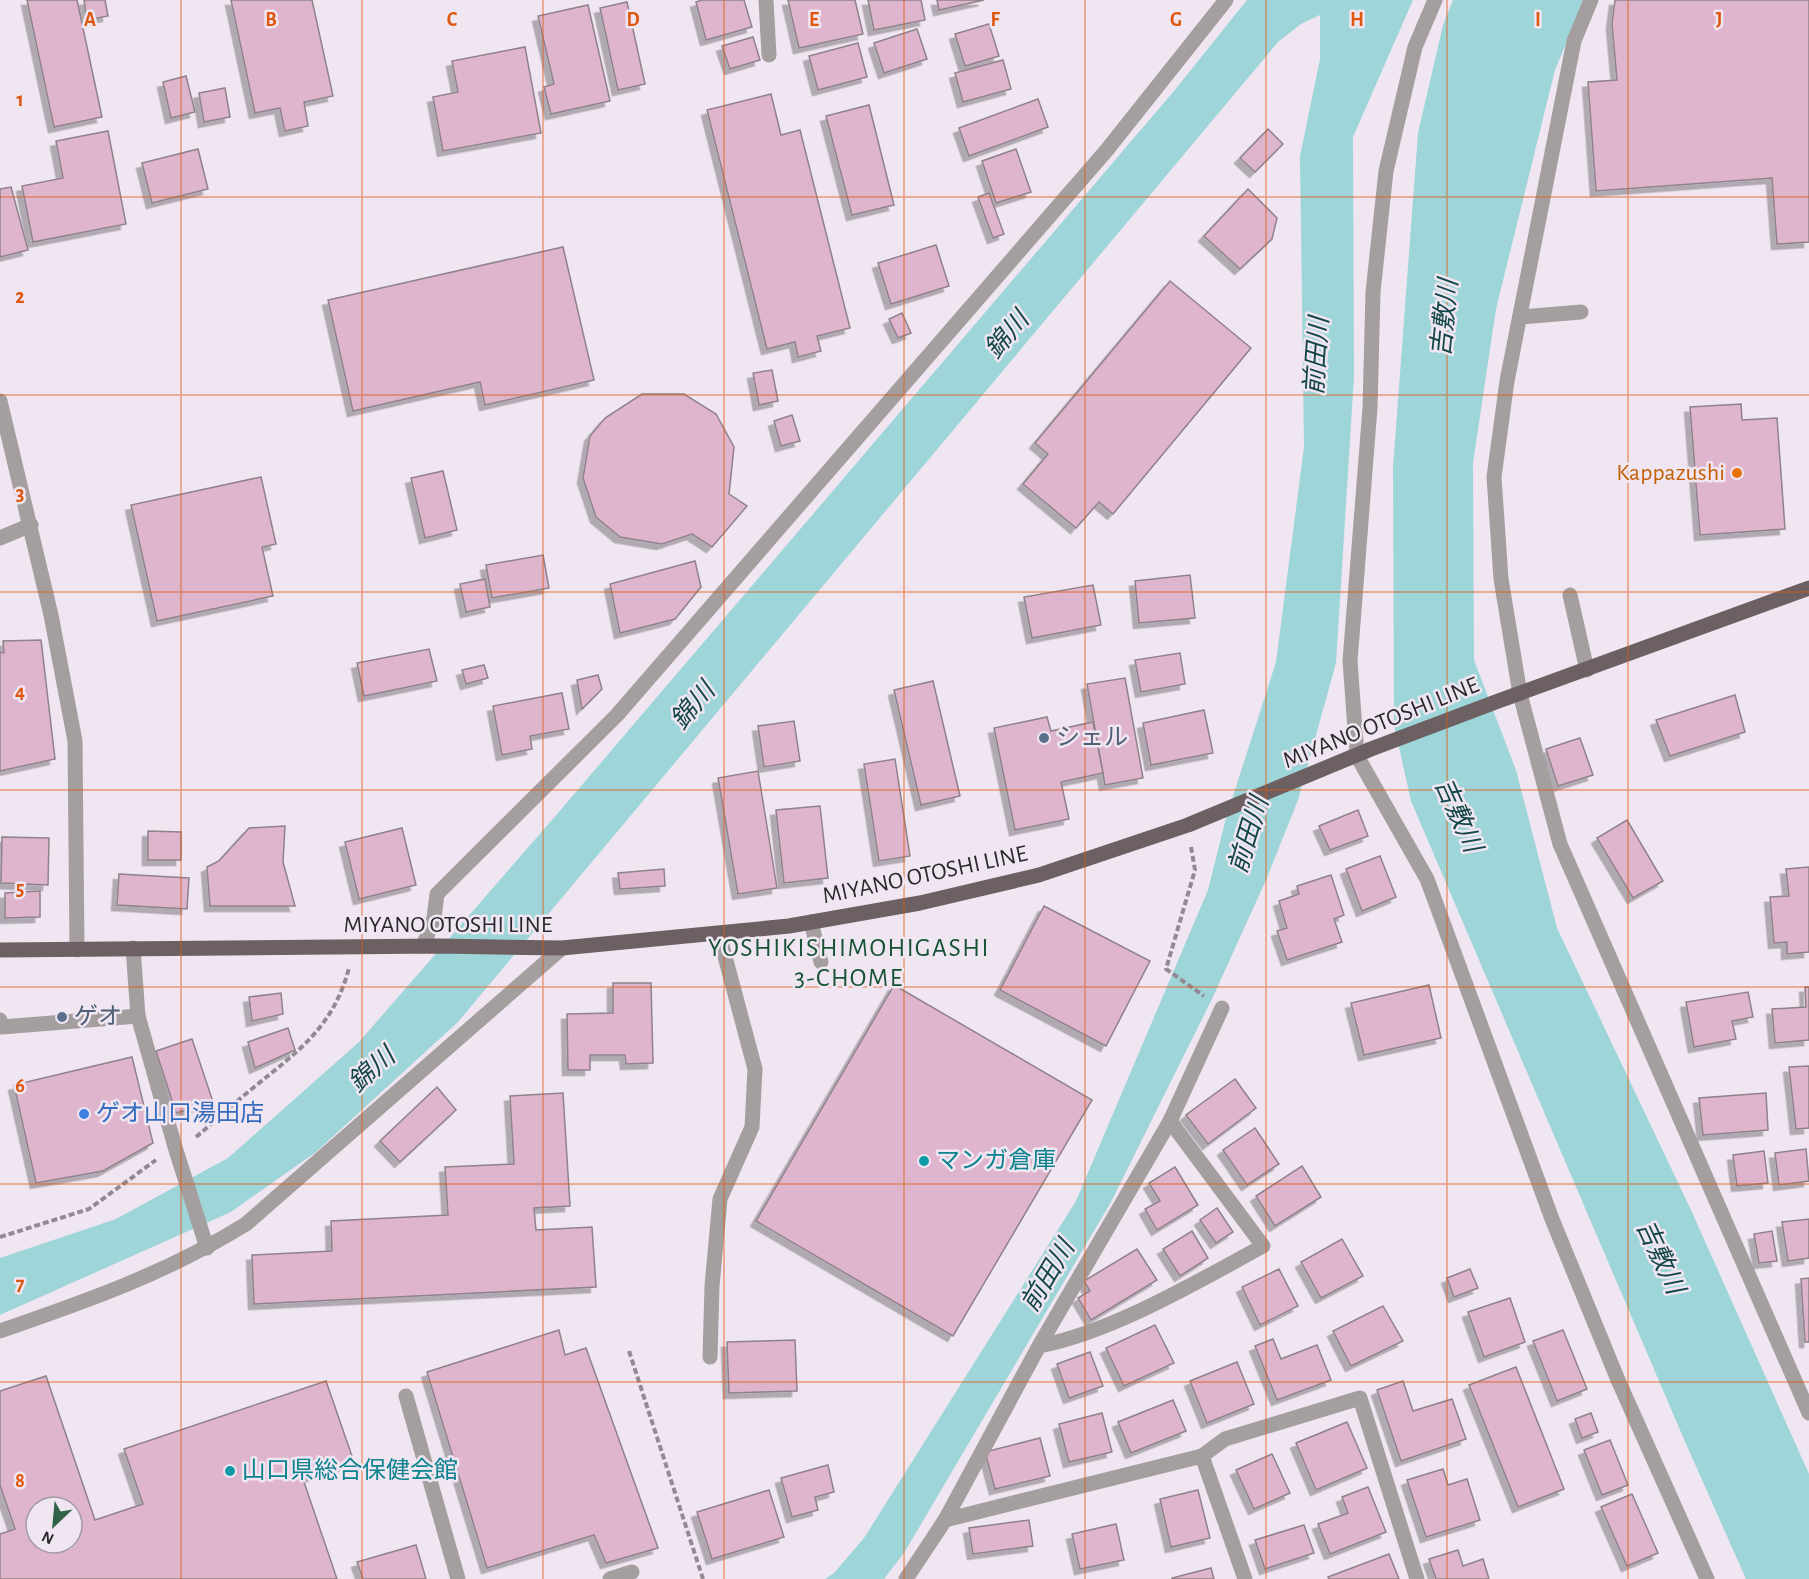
<svg xmlns="http://www.w3.org/2000/svg" width="1809" height="1579" font-family="'Alegreya Sans','Noto Sans JP',sans-serif">
<defs>
<filter id="shadow"><feDropShadow dx="-5.5" dy="5.5" stdDeviation="0" flood-color="#0004"/></filter>
</defs>
<rect width="100%" height="100%" fill="#f0e6f2"/>
<g fill="#9ed5d9">
<polygon points="1247,0 1413,0 1353,137 1354,377 1336,663 1298,800 1266,880 1212,999 1111,1202 904,1553 884,1579 825,1579 834,1573 864,1538 1076,1201 1208,890 1226,818 1276,662 1304,447 1300,156 1320,59 1320,15 1301,24 1278,42 458,1022 316,1152 231,1212 0,1315 0,1258 116,1219 228,1158 359,1042 558,813 1174,91"/>
<polygon points="1453,0 1584,0 1555,70 1496,309 1473,463 1474,660 1516,770 1557,928 1691,1210 1809,1474 1809,1579 1746,1579 1683,1437 1411,801 1394,725 1393,467 1418,133 1443,25"/>
</g>
<g fill="#dfb5cd" stroke="#8f8289" stroke-width="1.5" fill-rule="evenodd" filter="url(#shadow)">
<polygon points="27,0 77,0 102,117 54,127"/>
<polygon points="84,0 105,0 108,16 87,20"/>
<polygon points="231,0 312,0 333,96 304,102 308,126 285,131 280,108 255,113"/>
<polygon points="702,0 744,0 752,27 706,40 696,2"/>
<polygon points="788,0 855,0 863,34 799,48"/>
<polygon points="868,0 921,0 925,20 874,30"/>
<polygon points="937,0 984,0 939,10"/>
<polygon points="1615,0 1809,0 1809,242 1777,244 1772,178 1596,191 1588,82 1617,80 1612,24"/>
<polygon points="627,2 645,84 618,90 600,8"/>
<polygon points="588,5 610,101 551,114 544,87 554,84 538,16"/>
<polygon points="989,24 999,56 965,66 955,34"/>
<polygon points="917,29 927,59 884,73 874,43"/>
<polygon points="753,37 760,60 730,69 722,46"/>
<polygon points="858,43 867,77 818,90 809,56"/>
<polygon points="525,47 541,133 443,151 433,97 458,92 452,61"/>
<polygon points="1003,60 1011,89 963,102 955,73"/>
<polygon points="186,76 195,112 171,118 163,82"/>
<polygon points="225,88 230,117 204,122 199,93"/>
<polygon points="771,94 781,135 800,130 850,328 817,336 821,351 798,357 795,342 767,349 707,110"/>
<polygon points="1038,99 1048,127 969,156 959,128"/>
<polygon points="869,105 894,205 852,215 826,116"/>
<polygon points="1268,129 1283,144 1255,172 1240,158"/>
<polygon points="108,131 126,224 33,242 22,186 63,178 56,141"/>
<polygon points="198,149 208,189 152,203 142,163"/>
<polygon points="1016,149 1031,192 996,203 982,161"/>
<polygon points="11,187 28,250 0,257 0,189"/>
<polygon points="1248,189 1277,218 1272,239 1240,269 1204,236"/>
<polygon points="989,193 1004,234 993,238 978,197"/>
<polygon points="936,245 949,286 891,304 878,263"/>
<polygon points="563,247 594,380 485,405 480,382 353,411 328,300"/>
<polygon points="1170,281 1251,348 1113,514 1099,502 1076,528 1023,484 1048,454 1035,443"/>
<polygon points="902,313 911,333 898,338 889,319"/>
<polygon points="772,370 778,401 759,405 753,373"/>
<polygon points="642,394 684,394 716,414 734,447 729,494 747,506 712,547 692,534 662,544 620,537 596,517 583,478 590,436 605,418"/>
<polygon points="1741,404 1742,420 1777,418 1785,529 1700,535 1690,407"/>
<polygon points="792,415 800,441 781,446 774,421"/>
<polygon points="443,471 457,530 425,538 411,478"/>
<polygon points="261,477 276,544 262,547 273,596 157,621 131,505"/>
<polygon points="543,555 549,588 492,598 486,565"/>
<polygon points="695,561 701,587 675,619 620,633 610,584"/>
<polygon points="1190,575 1195,618 1139,623 1135,581"/>
<polygon points="485,579 490,607 466,612 460,584"/>
<polygon points="1093,585 1101,625 1032,638 1024,597"/>
<polygon points="41,640 55,759 0,771 0,652 4,653 3,641"/>
<polygon points="429,649 437,681 364,696 357,663"/>
<polygon points="1180,653 1185,684 1141,692 1135,660"/>
<polygon points="484,665 488,678 466,684 462,670"/>
<polygon points="598,675 602,689 582,709 577,680"/>
<polygon points="1125,678 1143,778 1105,785 1087,684"/>
<polygon points="933,681 960,796 921,805 894,690"/>
<polygon points="562,693 569,729 530,736 532,749 502,755 493,706"/>
<polygon points="1735,695 1745,732 1670,756 1656,720"/>
<polygon points="1204,710 1213,753 1151,765 1143,723"/>
<polygon points="1047,717 1051,731 1093,722 1103,773 1061,782 1069,819 1015,830 994,728"/>
<polygon points="794,721 800,761 764,767 758,726"/>
<polygon points="1580,738 1593,775 1558,786 1546,749"/>
<polygon points="895,759 910,856 879,861 864,764"/>
<polygon points="758,771 777,888 738,894 718,778"/>
<polygon points="820,806 828,878 784,883 776,810"/>
<polygon points="1358,810 1368,836 1330,850 1319,826"/>
<polygon points="1627,820 1663,881 1633,898 1597,838"/>
<polygon points="285,826 283,862 295,906 210,906 207,867 219,861 249,828"/>
<polygon points="402,828 416,885 359,899 345,842"/>
<polygon points="148,831 181,832 181,860 148,860"/>
<polygon points="2,837 49,838 48,885 1,883"/>
<polygon points="1380,856 1396,897 1362,911 1346,869"/>
<polygon points="1809,867 1809,952 1787,954 1787,942 1774,943 1770,897 1789,896 1786,869"/>
<polygon points="664,869 665,886 620,889 618,873"/>
<polygon points="119,874 189,878 187,909 117,905"/>
<polygon points="1331,875 1344,915 1334,919 1342,942 1287,960 1277,931 1287,928 1279,901 1299,894 1297,886"/>
<polygon points="40,891 40,917 5,918 5,893"/>
<polygon points="1044,906 1150,961 1106,1046 1000,990"/>
<polygon points="613,983 651,983 653,1063 626,1064 625,1055 590,1055 590,1070 568,1070 567,1014 613,1013"/>
<polygon points="894,985 1092,1100 953,1336 756,1221"/>
<polygon points="1429,985 1441,1038 1364,1055 1351,1003"/>
<polygon points="1805,987 1809,987 1809,1040 1775,1043 1772,1009 1806,1007"/>
<polygon points="1748,992 1753,1017 1732,1021 1736,1039 1694,1047 1686,1002"/>
<polygon points="281,993 283,1014 252,1021 249,997"/>
<polygon points="288,1028 295,1050 255,1068 248,1042"/>
<polygon points="192,1039 213,1102 176,1113 156,1051"/>
<polygon points="132,1057 153,1143 103,1171 36,1183 14,1085"/>
<polygon points="1809,1066 1809,1128 1796,1129 1789,1067"/>
<polygon points="1235,1079 1256,1108 1208,1144 1186,1115"/>
<polygon points="437,1087 456,1110 400,1162 380,1141"/>
<polygon points="563,1093 570,1206 534,1208 536,1230 592,1227 596,1287 254,1304 252,1255 332,1251 331,1221 448,1215 445,1167 514,1164 510,1096"/>
<polygon points="1766,1093 1768,1130 1703,1135 1699,1098"/>
<polygon points="1255,1128 1279,1164 1247,1185 1223,1150"/>
<polygon points="1806,1149 1809,1181 1779,1185 1775,1153"/>
<polygon points="1764,1151 1768,1183 1737,1186 1733,1155"/>
<polygon points="1302,1166 1321,1197 1275,1226 1256,1196"/>
<polygon points="1175,1167 1198,1205 1157,1230 1145,1209 1160,1201 1149,1183"/>
<polygon points="1217,1208 1233,1232 1216,1243 1200,1220"/>
<polygon points="1809,1219 1809,1258 1788,1261 1782,1222"/>
<polygon points="1192,1231 1208,1258 1180,1276 1163,1249"/>
<polygon points="1772,1231 1777,1261 1759,1263 1754,1234"/>
<polygon points="1342,1239 1363,1276 1321,1298 1301,1262"/>
<polygon points="1137,1249 1157,1280 1091,1320 1078,1298 1090,1291 1084,1281"/>
<polygon points="1279,1269 1298,1306 1260,1325 1242,1287"/>
<polygon points="1470,1269 1478,1288 1454,1297 1447,1278"/>
<polygon points="1809,1278 1809,1342 1805,1342 1801,1279"/>
<polygon points="1510,1298 1525,1342 1484,1357 1468,1312"/>
<polygon points="1383,1306 1403,1341 1351,1366 1333,1331"/>
<polygon points="1155,1325 1174,1363 1124,1386 1106,1348"/>
<polygon points="559,1330 565,1355 586,1348 658,1548 606,1563 594,1535 487,1568 427,1372"/>
<polygon points="1563,1330 1587,1389 1557,1401 1533,1341"/>
<polygon points="1273,1339 1281,1359 1317,1345 1331,1380 1277,1400 1255,1346"/>
<polygon points="795,1340 797,1391 729,1393 727,1342"/>
<polygon points="1090,1352 1103,1386 1069,1398 1057,1364"/>
<polygon points="1237,1362 1254,1404 1207,1423 1190,1381"/>
<polygon points="1516,1367 1564,1489 1518,1507 1469,1385"/>
<path d="M 46,1376 L 95,1520 L 143,1504 L 124,1449 L 326,1381 L 354,1462 L 303,1479 L 337,1579 L 0,1579 L 0,1534 L 15,1529 L 0,1485 L 0,1391 ZM 36,1507 L 72,1507 L 72,1543 L 36,1543 Z"/>
<polygon points="1403,1381 1413,1411 1452,1399 1466,1439 1401,1461 1377,1390"/>
<polygon points="1173,1400 1186,1431 1131,1453 1118,1422"/>
<polygon points="1102,1413 1112,1452 1069,1462 1059,1424"/>
<polygon points="1591,1413 1598,1432 1582,1438 1575,1419"/>
<polygon points="1347,1422 1367,1468 1316,1490 1296,1443"/>
<polygon points="1040,1438 1050,1476 995,1489 985,1452"/>
<polygon points="1610,1440 1628,1485 1602,1495 1584,1450"/>
<polygon points="1272,1454 1290,1493 1254,1509 1236,1470"/>
<polygon points="828,1465 834,1492 815,1497 818,1510 792,1517 781,1478"/>
<polygon points="1443,1469 1448,1485 1467,1479 1480,1520 1426,1537 1407,1480"/>
<polygon points="1368,1487 1386,1532 1330,1554 1318,1524 1348,1513 1342,1497"/>
<polygon points="769,1490 784,1537 712,1559 697,1512"/>
<polygon points="1198,1490 1210,1538 1171,1547 1160,1499"/>
<polygon points="1632,1494 1658,1553 1627,1566 1601,1507"/>
<polygon points="1029,1520 1033,1546 973,1554 969,1528"/>
<polygon points="1116,1524 1124,1560 1080,1569 1072,1534"/>
<polygon points="1304,1525 1314,1553 1265,1569 1255,1540"/>
<polygon points="416,1545 426,1579 363,1579 357,1562"/>
<polygon points="1458,1550 1463,1566 1483,1559 1489,1579 1436,1579 1429,1559"/>
<polygon points="1389,1554 1399,1579 1329,1579 1328,1577"/>
<polygon points="1211,1568 1214,1579 1172,1579 1172,1578"/>
</g>
<g fill="none" stroke-linecap="round" stroke-linejoin="round">
<g stroke="#918a92" stroke-width="4" stroke-dasharray="6 3" stroke-linecap="butt">
<polyline points="1191,847 1195,870 1166,969 1204,996"/>
<path d="M 196,1137 C 215,1121 233,1104 253,1088 C 298,1051 333,1028 349,968"/>
<polyline points="0,1237 89,1209 156,1160"/>
<polyline points="629,1351 703,1579"/>
</g>
<g stroke="#a59e9f" stroke-width="15">
<polyline points="766,0 769,55"/>
<polyline points="1435,0 1415,47 1386,171 1373,292 1370,408 1350,661 1357,756 1427,879 1552,1219 1618,1380 1707,1579"/>
<polyline points="1591,0 1574,41 1507,381 1494,477 1501,579 1520,694 1560,844 1809,1413"/>
<polyline points="1520,317 1581,312"/>
<polyline points="0,401 51,615 75,741 77,950"/>
<polyline points="0,538 31,525"/>
<polyline points="1570,595 1587,670"/>
<polyline points="811,922 821,962"/>
<polyline points="423,946 434,918 437,894 617,715 1106,151 1226,0"/>
<polyline points="133,948 138,1016 175,1147 207,1248"/>
<polyline points="0,1020 2,1027 138,1016"/>
<polyline points="1170,1121 1222,1008"/>
<path d="M 0,1331 C 87,1301 167,1273 246,1224 L 562,948"/>
<polyline points="710,1357 712,1286 720,1199 752,1127 755,1069 719,934"/>
<polyline points="406,1396 458,1579"/>
<polyline points="1202,1456 1225,1439 1360,1398 1417,1579"/>
<polyline points="945,1520 1202,1456 1245,1579"/>
<polyline points="610,1579 632,1572"/>
<path d="M 906,1579 L 945,1520 L 1039,1346 L 1170,1121 L 1263,1246 C 1197,1282 1112,1332 1039,1346"/>
</g>
<polyline stroke="#6c6062" stroke-width="15" points="0,950 438,946 562,948 789,926 920,903 1039,875 1188,825 1371,749 1501,700 1809,588"/>
</g>
<path fill="none" stroke="#df570e" stroke-width="1.5" stroke-opacity="0.55" d="M 181,0 L 181,1579M 362,0 L 362,1579M 543,0 L 543,1579M 724,0 L 724,1579M 904,0 L 904,1579M 1085,0 L 1085,1579M 1266,0 L 1266,1579M 1447,0 L 1447,1579M 1628,0 L 1628,1579M 0,197 L 1809,197M 0,395 L 1809,395M 0,592 L 1809,592M 0,790 L 1809,790M 0,987 L 1809,987M 0,1184 L 1809,1184M 0,1382 L 1809,1382"/>
<circle fill="#e8710a" stroke="#f0e6f2" stroke-width="2" cx="1737" cy="473" r="6"/>
<g fill="#5c6f8a" stroke="#f0e6f2" stroke-width="2">
<circle cx="1044" cy="738" r="6"/>
<circle cx="62" cy="1017" r="6"/>
</g>
<circle fill="#3f7fe0" stroke="#f0e6f2" stroke-width="2" cx="84" cy="1114" r="6"/>
<g fill="#0f9aa8" stroke="#f0e6f2" stroke-width="2">
<circle cx="924" cy="1161" r="6"/>
<circle cx="230" cy="1471" r="6"/>
</g>
<g text-anchor="middle" dominant-baseline="central" stroke-width="5" stroke-linejoin="round" paint-order="stroke">
<g font-size="24" fill="#c56008" stroke="#f0e6f2" text-anchor="end">
<text x="1725" y="473">Kappazushi</text>
</g>
<g font-size="24" fill="#2c282d" stroke="#f0e6f2">
<text transform="translate(1381 723) rotate(-22)">MIYANO OTOSHI LINE</text>
<text transform="translate(925 875) rotate(-12)">MIYANO OTOSHI LINE</text>
<text x="448" y="925">MIYANO OTOSHI LINE</text>
</g>
<g font-size="24" fill="#4e5e75" stroke="#f0e6f2" text-anchor="start">
<text x="1056" y="738">シェル</text>
<text x="74" y="1017">ゲオ</text>
</g>
<g font-size="24" fill="#366cbe" stroke="#f0e6f2" text-anchor="start">
<text x="96" y="1114">ゲオ山口湯田店</text>
</g>
<g font-size="24" fill="#0d838f" stroke="#f0e6f2" text-anchor="start">
<text x="936" y="1161">マンガ倉庫</text>
<text x="242" y="1471">山口県総合保健会館</text>
</g>
<g font-size="26" font-style="italic" fill="#14474a" stroke="#f0e6f2">
<text transform="translate(1445 318) rotate(-84)">吉敷川</text>
<text transform="translate(1007 335) rotate(-50)">錦川</text>
<text transform="translate(1317 356) rotate(-86)">前田川</text>
<text transform="translate(693 706) rotate(-50)">錦川</text>
<text transform="translate(1458 815) rotate(66)">吉敷川</text>
<text transform="translate(1249 835) rotate(-73)">前田川</text>
<text transform="translate(372 1070) rotate(-42)">錦川</text>
<text transform="translate(1660 1257) rotate(65)">吉敷川</text>
<text transform="translate(1048 1276) rotate(-59)">前田川</text>
</g>
<g font-size="26" letter-spacing="1.5" fill="#165335" stroke="#f0e6f2">
<text x="849" y="948">YOSHIKISHIMOHIGASHI<tspan x="849" dy="30">3-CHOME</tspan></text>
</g>
</g>
<g font-size="20" text-anchor="middle" font-weight="bold" fill="#df570e" stroke="#f0e6f2" stroke-width="5" stroke-linejoin="round" paint-order="stroke">
<text x="90" y="26">A</text>
<text x="271" y="26">B</text>
<text x="452" y="26">C</text>
<text x="633" y="26">D</text>
<text x="814" y="26">E</text>
<text x="995" y="26">F</text>
<text x="1176" y="26">G</text>
<text x="1357" y="26">H</text>
<text x="1538" y="26">I</text>
<text x="1719" y="26">J</text>
<text x="20" y="106">1</text>
<text x="20" y="303">2</text>
<text x="20" y="500">3</text>
<text x="20" y="698">4</text>
<text x="20" y="895">5</text>
<text x="20" y="1092">6</text>
<text x="20" y="1290">7</text>
<text x="20" y="1487">8</text>
</g>
<g transform="translate(54 1525) rotate(206)"><circle r="28" fill="#f0e6f2" stroke="#a29aa3" stroke-width="1.5"/>
<path d="M0-4.5L10 22L0 15L-10 22Z" fill="#306247"/>
<text y="-9" font-size="16" font-weight="bold" text-anchor="middle" fill="#2c282d">N</text>
</g>
</svg>
